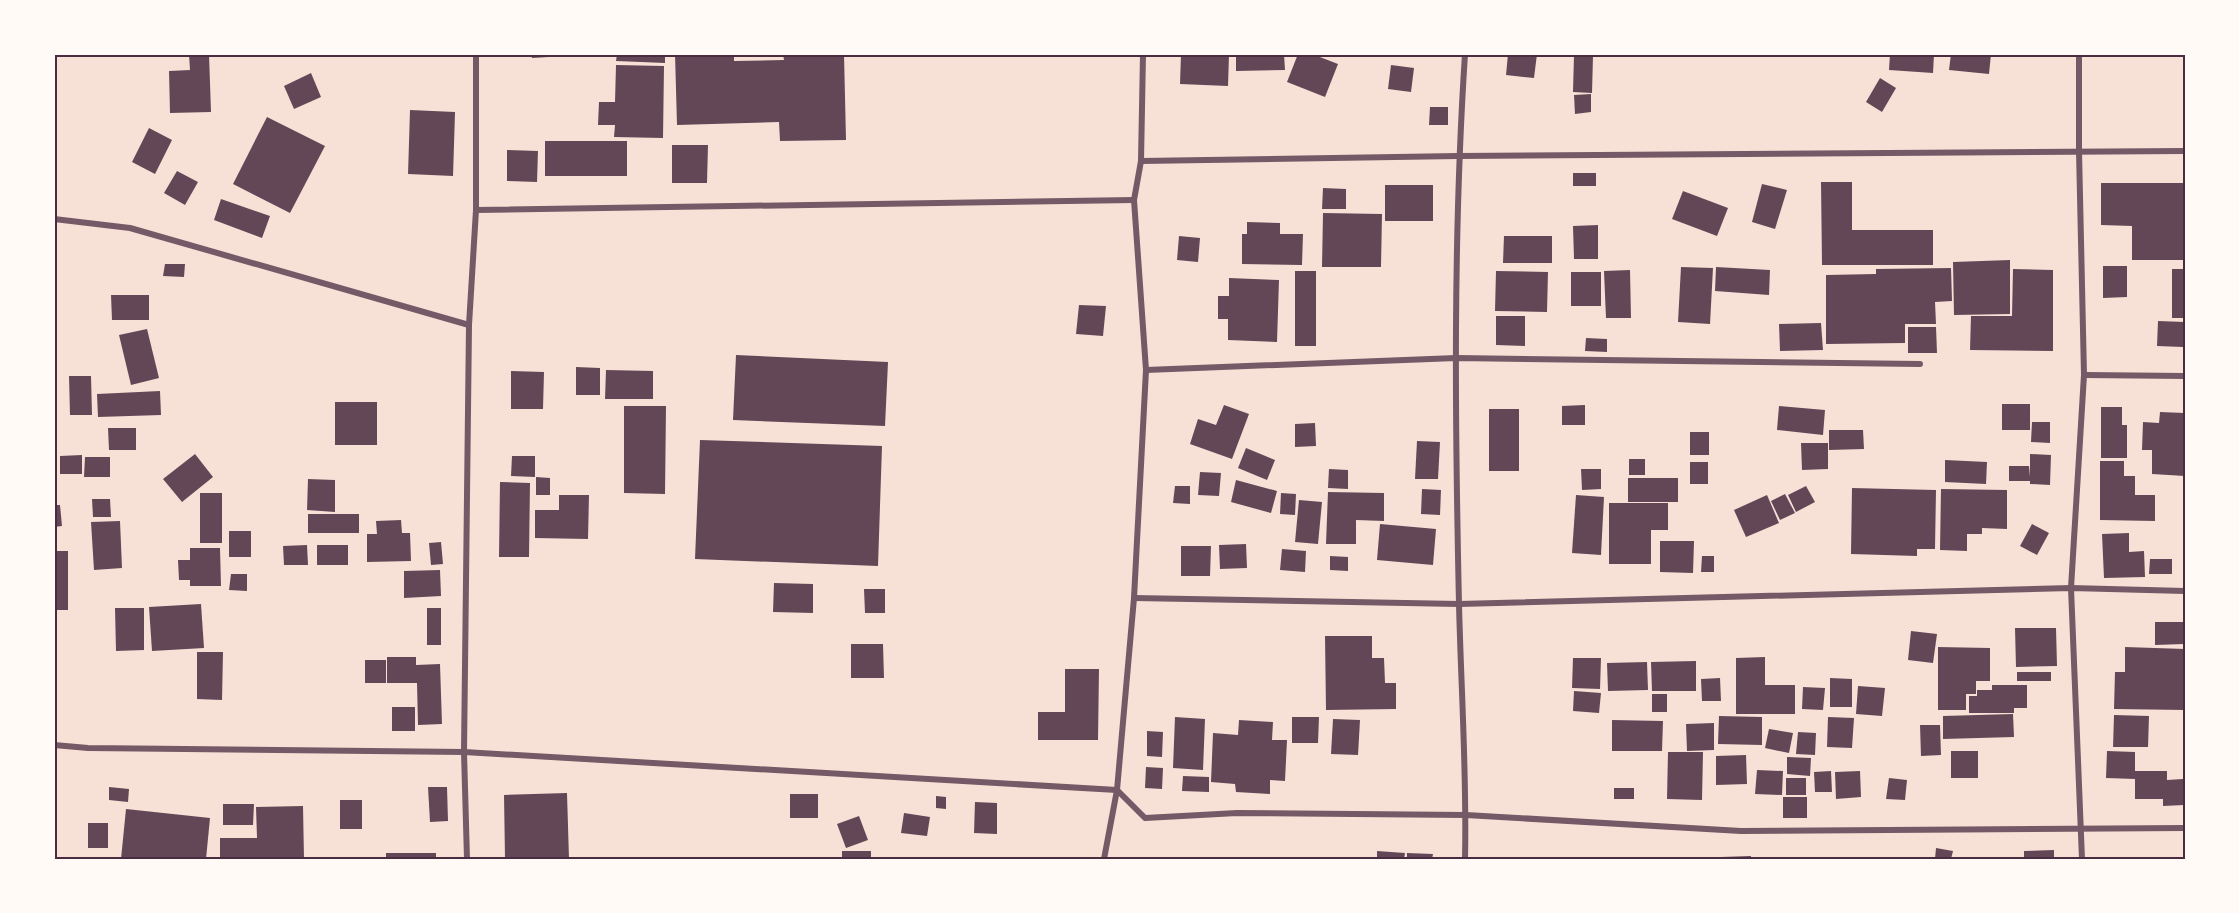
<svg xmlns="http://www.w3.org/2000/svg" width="2239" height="913" font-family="'Source Sans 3',sans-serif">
<rect width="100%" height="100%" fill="#f7e1d7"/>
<g fill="#644757">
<polygon points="189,54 209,54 211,112 170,113 169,71 190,70"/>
<polygon points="531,54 565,54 565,56 532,58"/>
<polygon points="617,54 665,54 665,63 616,61"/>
<polygon points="675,54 734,54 734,61 784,60 783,54 844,54 846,140 780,141 779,122 677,125"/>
<polygon points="1181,54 1229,54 1228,86 1180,84"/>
<polygon points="1236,54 1284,54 1285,70 1236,71"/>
<polygon points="1298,54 1312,54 1338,64 1325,97 1287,82"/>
<polygon points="1508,54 1537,54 1534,78 1506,75"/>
<polygon points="1890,54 1934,54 1933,73 1889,70"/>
<polygon points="1951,54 1991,54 1989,74 1949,70"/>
<polygon points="1574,55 1593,56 1592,93 1573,92"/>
<polygon points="616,65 664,66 663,138 614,137 615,125 598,125 599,102 615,102"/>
<polygon points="1391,65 1414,68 1411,92 1388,89"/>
<polygon points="311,73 321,97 294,109 284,86"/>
<polygon points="1880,78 1896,88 1882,112 1866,102"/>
<polygon points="1591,94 1591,112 1575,114 1574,95"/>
<polygon points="1430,107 1448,107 1448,125 1429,125"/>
<polygon points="410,110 455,112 453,176 408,174"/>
<polygon points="267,117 325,146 290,213 233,184"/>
<polygon points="149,128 172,140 155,174 132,162"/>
<rect x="545" y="141" width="82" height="35"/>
<polygon points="672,145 708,145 707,183 672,183"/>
<polygon points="507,150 538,151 537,182 507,181"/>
<polygon points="177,171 198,182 185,205 164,193"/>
<rect x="1573" y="173" width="23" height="13"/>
<polygon points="1821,182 1852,182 1852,230 1933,230 1933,265 1822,265"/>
<polygon points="2101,183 2185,183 2185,260 2132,260 2132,226 2101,225"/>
<polygon points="1762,184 1787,190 1775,229 1752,222"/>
<rect x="1385" y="185" width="48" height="36"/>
<polygon points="1323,188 1346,189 1346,209 1322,209"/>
<polygon points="1683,191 1728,208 1717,236 1672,219"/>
<polygon points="221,199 270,216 262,238 214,220"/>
<polygon points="1323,213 1382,214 1381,267 1322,267"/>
<polygon points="1247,222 1280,223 1280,234 1303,234 1302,265 1242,264 1242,234 1247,234"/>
<polygon points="1598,225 1598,259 1574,259 1573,226"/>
<polygon points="1179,236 1200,238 1198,262 1177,260"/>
<polygon points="1504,236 1552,236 1552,263 1503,263"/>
<polygon points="2010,260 2010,314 1954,315 1953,262"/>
<polygon points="165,264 185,264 184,277 163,276"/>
<polygon points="2103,266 2127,266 2127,297 2103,298"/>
<polygon points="1681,267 1713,268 1710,324 1678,322"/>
<polygon points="1716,267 1770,270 1769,295 1715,291"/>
<polygon points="1951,268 1952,301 1935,302 1936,324 1905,324 1905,343 1826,344 1826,275 1876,274 1876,269"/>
<polygon points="2013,269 2053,270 2053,351 1970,350 1971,316 2012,316"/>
<rect x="2172" y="269" width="13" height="49"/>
<polygon points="1630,270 1631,318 1606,318 1604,271"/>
<rect x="1295" y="271" width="21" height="75"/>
<polygon points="1496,271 1548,272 1547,312 1495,311"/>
<rect x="1571" y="272" width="30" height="34"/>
<polygon points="1229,278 1279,280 1277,342 1228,340 1228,319 1218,319 1218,296 1229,296"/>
<polygon points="111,295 149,295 149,320 112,320"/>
<polygon points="1079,305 1106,306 1103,336 1076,334"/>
<polygon points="1496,316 1525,316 1525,346 1496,345"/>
<polygon points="2158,321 2185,322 2183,347 2157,346"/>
<polygon points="1821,323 1823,350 1780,351 1779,324"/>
<polygon points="1908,327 1936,327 1937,353 1908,353"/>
<polygon points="147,329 159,378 131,385 119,335"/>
<polygon points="1586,338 1607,339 1607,352 1585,351"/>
<polygon points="736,355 888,362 885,426 733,420"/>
<polygon points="576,367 600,368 600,395 576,395"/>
<polygon points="606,370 653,371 653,399 605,399"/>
<polygon points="511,371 544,372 543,409 511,409"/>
<polygon points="69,376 91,376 92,415 70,415"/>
<polygon points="160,391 161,415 98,417 97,394"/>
<rect x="335" y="402" width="42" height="43"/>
<rect x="2002" y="404" width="28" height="26"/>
<polygon points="1224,405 1249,414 1232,459 1190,444 1198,419 1216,425"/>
<polygon points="1585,405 1585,425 1562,425 1562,406"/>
<polygon points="624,406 666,406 665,494 624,493"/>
<polygon points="1779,406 1825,410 1823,435 1777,430"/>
<polygon points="2101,407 2122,407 2122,425 2127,425 2127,458 2101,458"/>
<rect x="1489" y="409" width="30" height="62"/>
<polygon points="2160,412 2185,413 2185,476 2152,474 2152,450 2142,450 2143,422 2159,423"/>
<polygon points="2032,422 2050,422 2050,443 2031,442"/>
<polygon points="1315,423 1316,446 1295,447 1295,424"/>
<polygon points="108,428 136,428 136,450 109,450"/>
<polygon points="1829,430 1863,430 1864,449 1829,450"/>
<rect x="1690" y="432" width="19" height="23"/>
<polygon points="700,440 882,446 878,566 695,559"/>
<polygon points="1417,441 1440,442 1438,479 1415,479"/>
<polygon points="1801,443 1828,443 1828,469 1802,470"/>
<polygon points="1246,448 1275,460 1267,480 1238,468"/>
<polygon points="195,454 213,477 182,502 163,479"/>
<polygon points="2030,454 2051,455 2050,485 2030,484 2030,481 2009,481 2009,466 2029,466 2030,477"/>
<polygon points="82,455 82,474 60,474 60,456"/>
<polygon points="512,456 535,456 535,477 511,476"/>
<polygon points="85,457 110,457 110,477 84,477"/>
<rect x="1629" y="459" width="16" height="16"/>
<polygon points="1945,460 1987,462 1986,484 1945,482"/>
<polygon points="2100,461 2124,461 2124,476 2135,476 2135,495 2155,495 2155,521 2100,520"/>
<rect x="1690" y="462" width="18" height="22"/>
<polygon points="1329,469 1348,470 1348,489 1328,488"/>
<polygon points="1581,469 1601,469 1601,489 1582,490"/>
<polygon points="1200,472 1221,473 1219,496 1198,495"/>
<polygon points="536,477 550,478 550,495 536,495"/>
<rect x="1628" y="478" width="50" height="24"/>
<polygon points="308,479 335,480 335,512 307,510"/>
<polygon points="1236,480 1277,491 1271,513 1231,502"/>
<polygon points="500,482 530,483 529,557 499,557"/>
<polygon points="1175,486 1190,486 1190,504 1173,503"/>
<polygon points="1806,486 1815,502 1796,512 1788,495"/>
<polygon points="1852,488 1936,490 1935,549 1917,549 1917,556 1851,554"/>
<polygon points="1422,489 1441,490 1440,515 1421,514"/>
<polygon points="1941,489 2007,490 2007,529 1982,528 1982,534 1967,534 1967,551 1940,550"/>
<polygon points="1328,492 1384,493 1384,521 1356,520 1356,544 1326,544"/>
<rect x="200" y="493" width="22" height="50"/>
<polygon points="1281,493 1296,494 1295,515 1280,514"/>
<polygon points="1785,494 1795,513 1780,520 1771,501"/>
<polygon points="559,495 589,495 588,539 535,538 535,510 559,510"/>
<polygon points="1576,495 1604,497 1601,555 1572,553"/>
<polygon points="1767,495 1779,523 1746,537 1734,510"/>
<polygon points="92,499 110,499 111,517 93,517"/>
<polygon points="1299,500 1322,502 1318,544 1295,542"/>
<polygon points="1609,503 1668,503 1668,530 1651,530 1651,564 1609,564"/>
<polygon points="54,505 60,505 62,526 54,527"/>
<rect x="308" y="514" width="51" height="19"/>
<polygon points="401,520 402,533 410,533 411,561 367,562 367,534 377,534 376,521"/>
<polygon points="120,521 122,568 94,570 91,522"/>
<polygon points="1380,524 1436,529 1433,565 1377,560"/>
<polygon points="2032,524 2049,533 2037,555 2020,546"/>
<rect x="229" y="531" width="22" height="26"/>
<polygon points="2129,533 2129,552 2144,551 2145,577 2104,578 2102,534"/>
<polygon points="1660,541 1694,541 1693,573 1660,572"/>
<polygon points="441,542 443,564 431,565 429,543"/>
<polygon points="1246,544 1247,568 1220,569 1219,545"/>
<polygon points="307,545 308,565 284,565 283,546"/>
<rect x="317" y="545" width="31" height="20"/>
<polygon points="1181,546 1211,546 1210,576 1181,576"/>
<polygon points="190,548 220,548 221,586 190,586 190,580 179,580 178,560 190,560"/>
<polygon points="1282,549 1306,551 1305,572 1280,570"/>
<rect x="54" y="551" width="14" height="59"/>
<polygon points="1330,556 1348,557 1348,571 1330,570"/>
<polygon points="1702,556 1714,556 1714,572 1701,572"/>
<polygon points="2150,559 2172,559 2172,574 2149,574"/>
<polygon points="440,570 441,596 404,598 404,571"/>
<polygon points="231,574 247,574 247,591 229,590"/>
<polygon points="774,583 813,584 813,613 773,612"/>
<polygon points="864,589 885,589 885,613 865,613"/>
<polygon points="201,604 204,648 152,651 149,607"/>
<polygon points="115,608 144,608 144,650 116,651"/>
<rect x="427" y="608" width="14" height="37"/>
<polygon points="2155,622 2185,622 2184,644 2155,645"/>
<polygon points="2015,628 2056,628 2057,666 2016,667"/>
<polygon points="1911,631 1937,634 1933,663 1908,660"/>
<polygon points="1325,636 1372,636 1372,658 1384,658 1385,683 1396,683 1396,709 1326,710"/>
<polygon points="851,644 883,644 884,678 851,678"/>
<polygon points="1938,647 1990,648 1990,681 1976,681 1976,694 1966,694 1966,710 1938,710"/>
<polygon points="2125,647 2185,649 2185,710 2114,709 2115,672 2125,672"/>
<polygon points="197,652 223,652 222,700 197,699"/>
<polygon points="387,657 416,657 416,665 440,664 442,724 418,725 417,683 387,683"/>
<polygon points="1765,657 1765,685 1795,685 1795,714 1736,714 1736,658"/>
<polygon points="1573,658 1601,658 1600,689 1572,688"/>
<rect x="365" y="660" width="21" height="23"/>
<polygon points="1696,661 1696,691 1652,691 1651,662"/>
<polygon points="1647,662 1648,690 1608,691 1607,663"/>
<polygon points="1065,669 1099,669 1098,740 1038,740 1038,712 1065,712"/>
<rect x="2017" y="672" width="34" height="9"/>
<polygon points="1720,678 1721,701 1702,701 1701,679"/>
<polygon points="1830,678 1852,679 1852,707 1830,707"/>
<polygon points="1992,685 2027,685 2027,708 2014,708 2014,713 1969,713 1969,696 1977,696 1977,690 1992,690"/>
<polygon points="1858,686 1885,688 1882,716 1856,714"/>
<polygon points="1803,687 1825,688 1823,710 1802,709"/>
<polygon points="1574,691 1601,693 1599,713 1573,711"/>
<rect x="1652" y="694" width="15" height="18"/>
<rect x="392" y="707" width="23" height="24"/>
<polygon points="2013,714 2014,737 1943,739 1943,716"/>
<polygon points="2114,715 2149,716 2148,747 2113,747"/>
<polygon points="1719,716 1762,717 1762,745 1718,744"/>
<polygon points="1175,717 1205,719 1203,770 1173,768"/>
<polygon points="1292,717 1319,717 1318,743 1292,743"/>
<polygon points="1828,717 1854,718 1852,748 1827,747"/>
<polygon points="1333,719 1360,720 1358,755 1331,754"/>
<polygon points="1239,720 1273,722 1272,740 1287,740 1285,781 1270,780 1270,794 1236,792 1235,784 1211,782 1213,733 1238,735"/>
<polygon points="1612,720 1663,721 1662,751 1612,751"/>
<polygon points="1714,723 1714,750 1687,751 1686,724"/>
<polygon points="1920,725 1940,725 1941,755 1921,756"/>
<polygon points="1769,729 1793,733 1789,753 1765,748"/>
<polygon points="1147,731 1163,732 1162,757 1147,756"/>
<polygon points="1798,732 1816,733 1815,755 1796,754"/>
<rect x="1951" y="751" width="27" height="27"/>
<polygon points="2107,751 2135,752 2135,771 2167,771 2167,780 2183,779 2184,805 2163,806 2163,799 2135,799 2135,779 2106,778"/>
<polygon points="1668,752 1703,752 1702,800 1667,799"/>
<polygon points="1746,755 1747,784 1716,785 1716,756"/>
<polygon points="1787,757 1811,758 1810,776 1787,774"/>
<polygon points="1146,767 1163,768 1162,789 1145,788"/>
<polygon points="1757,770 1783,771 1782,795 1755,794"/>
<polygon points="1831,771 1832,792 1815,792 1814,772"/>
<polygon points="1860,771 1861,797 1836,799 1835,772"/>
<polygon points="1183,776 1209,777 1209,792 1182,791"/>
<rect x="1786" y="778" width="20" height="17"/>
<polygon points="1889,778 1907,780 1905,800 1886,799"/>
<polygon points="109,787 129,789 128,802 109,800"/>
<polygon points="428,787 447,787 448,821 430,822"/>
<rect x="1614" y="788" width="20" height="11"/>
<polygon points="567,793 569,859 505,859 504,795"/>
<rect x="790" y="794" width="28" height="24"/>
<polygon points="936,796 946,797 946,809 936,808"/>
<rect x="1783" y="797" width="24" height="21"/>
<rect x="340" y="800" width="22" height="29"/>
<polygon points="975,802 997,803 997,834 974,833"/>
<polygon points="223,804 254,804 253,825 223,825"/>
<polygon points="303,806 304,859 220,859 220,838 257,838 256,807"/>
<polygon points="126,809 210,818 206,859 121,859"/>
<polygon points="904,813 930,817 927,836 901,833"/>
<polygon points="859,816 868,840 846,848 837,824"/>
<rect x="88" y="823" width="20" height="25"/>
<polygon points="1936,848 1953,851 1951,859 1935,859"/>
<polygon points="2054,850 2054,859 2024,859 2024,851"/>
<rect x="842" y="851" width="29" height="8"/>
<polygon points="1377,851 1405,853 1404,859 1377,859"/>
<rect x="386" y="853" width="50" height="6"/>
<polygon points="1407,853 1433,854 1432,859 1407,859"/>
<polygon points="1751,856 1751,859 1721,859 1721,857"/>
</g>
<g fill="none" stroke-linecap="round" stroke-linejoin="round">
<g stroke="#755966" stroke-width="6">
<polyline points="2079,54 2079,151 2084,375 2071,588 2082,859"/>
<polyline points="1141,161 1458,156 2185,151"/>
<polyline points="476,210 1134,200"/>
<polyline points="54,219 130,228 469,325"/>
<polyline points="1146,370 1456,358 1920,364"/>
<polyline points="2084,375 2185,376"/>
<polyline points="1134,598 1459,604 2071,588 2185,591"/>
<polyline points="54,745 88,748 464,752 1117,790 1145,818 1237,813 1466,815 1741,831 2185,828"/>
<polyline points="467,859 464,752 469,325 476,210 476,54"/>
<polyline points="1104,859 1117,790 1134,598 1146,370 1134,200 1141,161 1143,54"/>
<path d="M 1465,859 C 1467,774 1461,689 1459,604 C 1455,421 1453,237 1465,54"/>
</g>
</g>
<rect width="2239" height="913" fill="none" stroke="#fffaf5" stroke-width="111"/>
<rect x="56" y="56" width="2128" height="802" fill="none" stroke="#4a2c40" stroke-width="2"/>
</svg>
